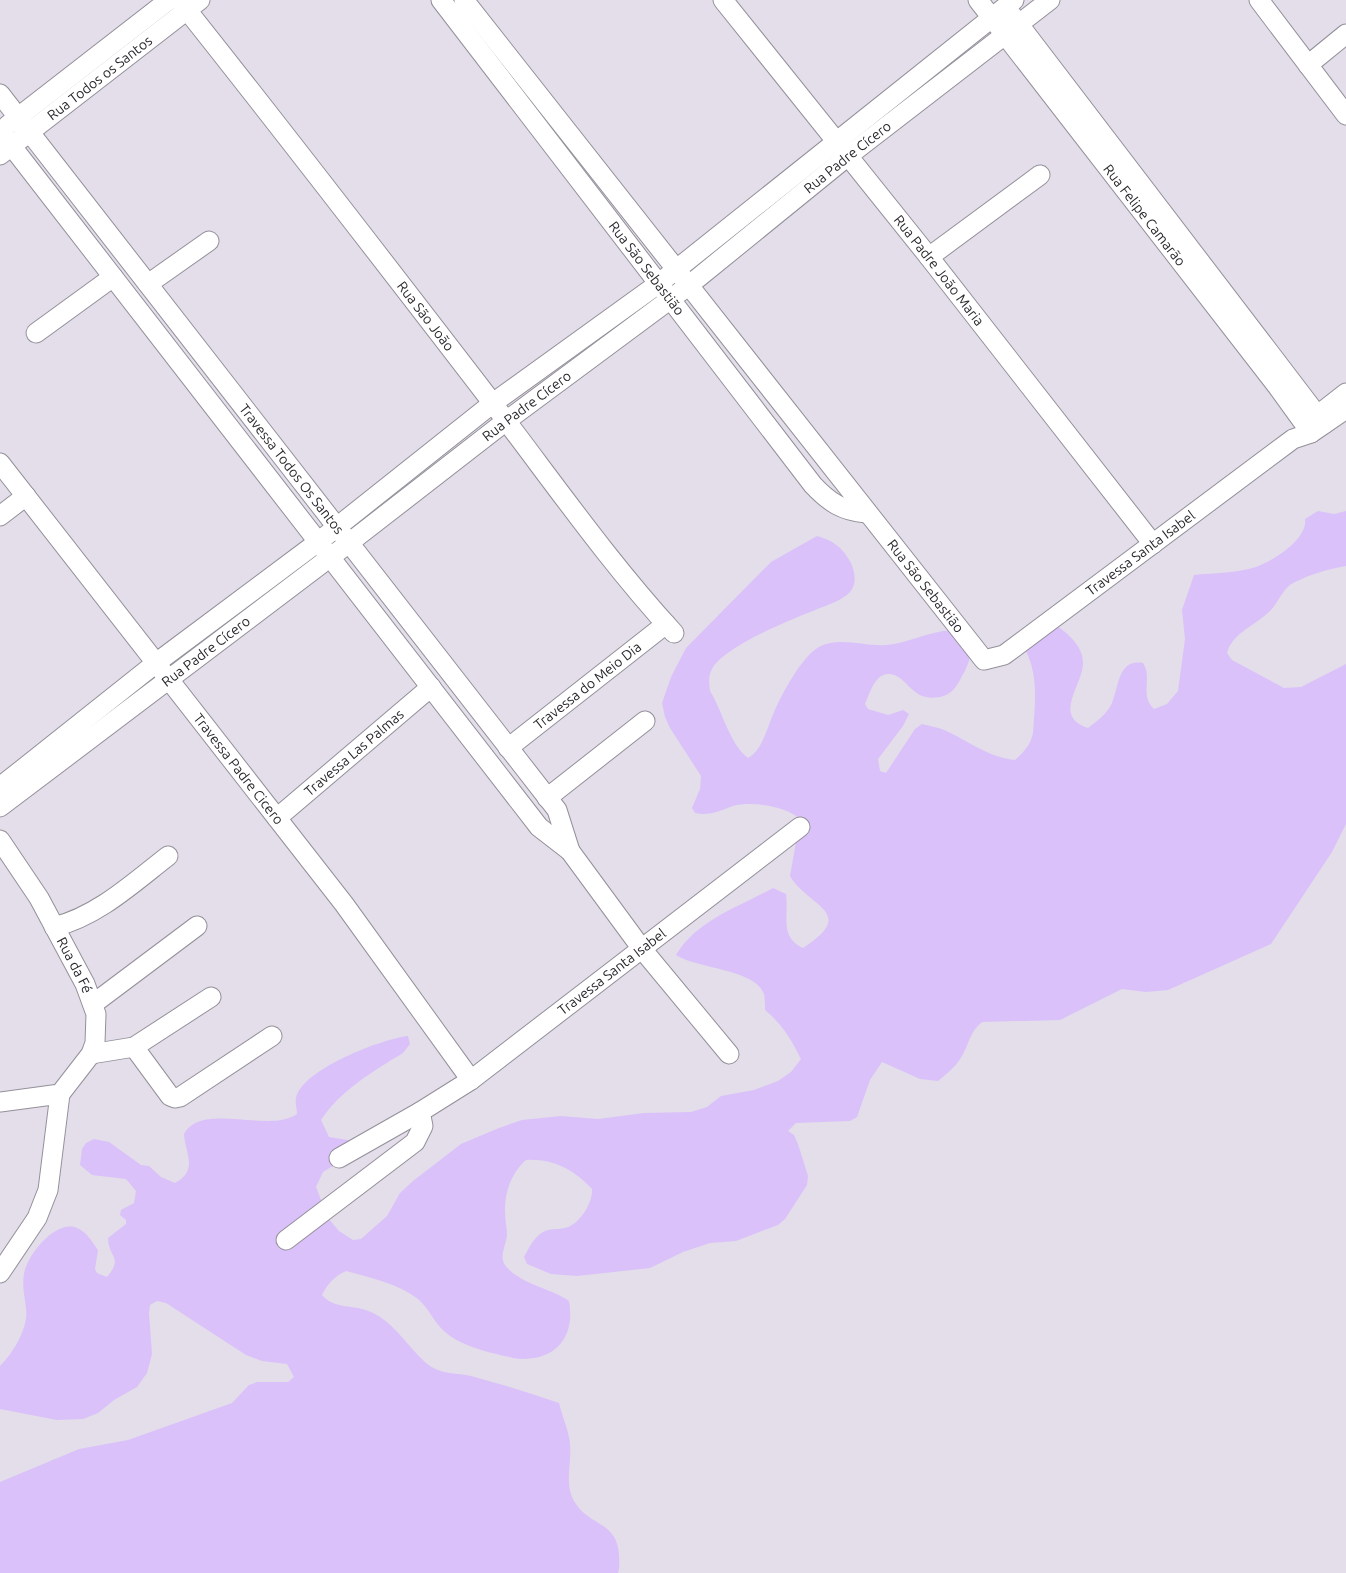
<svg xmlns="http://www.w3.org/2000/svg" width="1346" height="1573" font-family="Ubuntu,sans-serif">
<rect width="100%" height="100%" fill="#e3deea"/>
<path fill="#dac1fa" d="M 1318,511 L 1334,514 L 1346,511 L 1346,566 C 1328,569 1311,574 1295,582 C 1282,588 1279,602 1270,611 C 1256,625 1232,633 1227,653 L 1232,660 L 1284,688 L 1301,687 L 1346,664 L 1346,824 L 1332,852 L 1271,944 L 1168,990 L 1146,992 L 1122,989 L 1060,1020 L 982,1022 C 971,1031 970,1040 964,1052 C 958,1065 949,1072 938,1081 L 920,1079 L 882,1062 L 870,1080 L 857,1117 L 850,1121 L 796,1123 L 788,1131 L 794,1135 L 798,1144 L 808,1176 L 807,1185 L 785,1219 L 778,1225 L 736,1241 L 710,1243 L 683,1252 L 650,1268 L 577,1276 L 551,1274 L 527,1264 L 524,1257 C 529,1248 534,1237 543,1232 C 550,1228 557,1230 565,1228 C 579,1225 593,1203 592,1189 C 575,1170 552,1158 526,1160 C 512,1172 504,1193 505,1212 C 505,1220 507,1228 507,1235 C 506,1245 499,1257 505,1265 C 519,1284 551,1288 569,1301 C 576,1339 553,1364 513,1358 C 492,1353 462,1347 445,1332 C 434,1323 429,1308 418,1299 C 397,1283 371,1278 346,1271 C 335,1276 327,1284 322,1295 C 335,1310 353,1304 371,1312 C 396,1323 409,1350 430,1366 C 441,1374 458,1373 471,1376 C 501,1384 530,1393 559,1403 C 562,1416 569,1431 570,1444 C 572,1463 564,1483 574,1501 C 589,1527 616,1520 619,1554 C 619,1561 620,1566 618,1573 L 0,1573 L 0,1482 L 79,1449 L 128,1440 L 232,1403 L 249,1385 L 257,1382 L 288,1382 L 294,1377 L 287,1364 L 262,1361 L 246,1355 L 166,1303 L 157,1301 L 150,1305 L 149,1313 L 152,1354 L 147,1373 L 137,1387 L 114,1400 L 98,1413 L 83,1419 L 57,1420 L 0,1409 L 0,1366 C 12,1354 23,1336 26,1319 C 28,1307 21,1290 24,1274 C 27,1255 56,1219 77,1228 C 87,1232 92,1242 98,1250 L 95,1269 L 97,1273 L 107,1277 C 124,1257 108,1257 108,1238 L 126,1224 L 126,1220 L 120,1215 L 121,1210 L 134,1203 L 136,1191 L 126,1179 L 92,1175 L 80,1165 L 82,1149 L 86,1143 L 94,1139 L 109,1142 L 141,1165 L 149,1166 L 161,1177 L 175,1183 C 199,1170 185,1153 184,1134 C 202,1101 269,1134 297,1114 C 297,1109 295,1103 296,1098 C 302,1069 382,1039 408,1036 L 410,1044 L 403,1053 C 373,1071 340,1091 321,1120 L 329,1137 L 354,1141 L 336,1164 L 323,1172 L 316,1187 L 328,1218 L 339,1231 L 353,1240 L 361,1239 L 387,1216 L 400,1193 L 413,1181 L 461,1144 L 499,1128 L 522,1120 L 561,1116 L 598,1119 L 644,1113 L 691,1112 L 707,1107 L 721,1096 L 754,1090 L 778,1081 L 791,1072 L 801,1059 C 791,1039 782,1024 765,1010 C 765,1005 765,999 764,994 C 755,969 698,969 676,955 C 697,920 739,907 773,888 L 786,894 C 789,915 779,937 803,948 C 859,912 808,907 790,876 L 800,819 C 785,806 752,801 733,806 C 719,811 710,816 695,813 L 692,808 L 700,789 L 701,776 L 670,728 L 665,717 L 662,703 L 671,677 L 686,648 L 771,562 L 817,536 C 834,541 842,547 851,563 C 855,572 857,584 850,592 C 842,601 824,606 813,611 C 789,620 724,647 712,669 C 708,676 709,684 710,691 C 723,712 729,743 748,758 C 763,749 767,728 774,712 C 782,694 802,656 819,647 C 840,636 865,647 887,645 C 906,643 924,634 943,631 C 950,630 961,635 969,637 C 972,659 970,661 960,680 C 955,689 950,695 940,697 C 910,703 907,672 887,674 C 874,676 870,693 865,704 L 868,709 L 888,715 L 903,710 L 909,714 L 903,726 L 878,759 L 880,771 L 886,773 L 915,729 L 922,724 C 929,726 937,727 944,730 C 969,741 987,757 1015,760 C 1024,752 1031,744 1033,733 C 1035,703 1039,676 1025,649 L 1057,626 C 1069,634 1084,648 1083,664 C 1082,686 1052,717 1088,728 C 1097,721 1107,714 1112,703 C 1119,686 1118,659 1143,663 C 1153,678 1139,695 1154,709 L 1167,704 L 1178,691 L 1185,639 L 1182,610 L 1194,575 C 1214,573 1237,573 1256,567 C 1273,561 1308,539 1305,519 Z"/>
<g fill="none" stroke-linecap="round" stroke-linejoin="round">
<g stroke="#94909a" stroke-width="21">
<g id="street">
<path id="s1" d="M 179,0 C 285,133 388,267 491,401 C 551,479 607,560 674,633"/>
<path id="s2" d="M 441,0 L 813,485 C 829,502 842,511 866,513"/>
<path id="s3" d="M 464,0 L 984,660 L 1004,655 L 1293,439 L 1311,433 L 1346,409"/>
<path id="s4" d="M 723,0 L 929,257 L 1153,544"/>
<path id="s5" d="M 978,0 L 1277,386 L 1311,433"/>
<polyline points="1259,0 1346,115"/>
<polyline points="1011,14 1324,424"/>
<polyline points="1308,65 1346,34"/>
<path id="s6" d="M 0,94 L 557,810 L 570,851"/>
<polyline points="8,125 169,0"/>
<polyline points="0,131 539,827 570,851 642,949 729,1054"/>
<path id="s7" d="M 0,155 L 200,0"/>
<polyline points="929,257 1040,175"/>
<polyline points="148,284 209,241"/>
<polyline points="36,333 113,277"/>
<polyline points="1323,411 1346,393"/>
<path id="s8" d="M 0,463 L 344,904 L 471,1080"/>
<polyline points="0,516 26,496"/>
<path id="s9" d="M 508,748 L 666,624"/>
<polyline points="0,787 156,663 318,542 493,403 658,284 1014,0"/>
<polyline points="547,798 645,721"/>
<path id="s10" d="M 0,807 L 349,543 L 506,421 L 688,286 L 848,156 L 1050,0"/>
<path id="s11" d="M 277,818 L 431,687"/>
<path id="s12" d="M 0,840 L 39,898 L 85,984 L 96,1014 L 95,1043 L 91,1054 L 60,1094 L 0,1102"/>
<path d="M 54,927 C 98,916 133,883 168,856"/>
<polyline points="93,1004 197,926"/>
<polyline points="134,1047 170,1096 175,1098 180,1097 272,1036"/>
<polyline points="91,1054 134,1047 211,997"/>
<path id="s13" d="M 339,1158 L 420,1112 L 471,1080 L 800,827"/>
<polyline points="286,1240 415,1142 423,1126 420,1112"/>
<polyline points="0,1273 37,1218 48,1190 60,1094"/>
</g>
</g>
<use href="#street" stroke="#fff" stroke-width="19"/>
</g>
<g text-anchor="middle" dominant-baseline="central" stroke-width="4.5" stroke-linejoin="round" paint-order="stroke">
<g font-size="14" fill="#2a282c" stroke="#fff">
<text stroke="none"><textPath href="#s7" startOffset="126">Rua Todos os Santos</textPath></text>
<text stroke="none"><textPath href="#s10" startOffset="1068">Rua Padre Cícero</textPath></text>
<text stroke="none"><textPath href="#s5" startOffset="272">Rua Felipe Camarão</textPath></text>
<text stroke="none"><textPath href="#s2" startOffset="338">Rua São Sebastião</textPath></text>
<text stroke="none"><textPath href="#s4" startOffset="346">Rua Padre João Maria</textPath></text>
<text stroke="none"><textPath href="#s1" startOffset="401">Rua São João</textPath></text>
<text stroke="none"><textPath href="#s10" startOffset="662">Rua Padre Cícero</textPath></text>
<text stroke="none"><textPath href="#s6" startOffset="475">Travessa Todos Os Santos</textPath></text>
<text stroke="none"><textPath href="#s3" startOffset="1031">Travessa Santa Isabel</textPath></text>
<text stroke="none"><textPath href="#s3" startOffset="746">Rua São Sebastião</textPath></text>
<text stroke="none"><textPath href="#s10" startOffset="258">Rua Padre Cícero</textPath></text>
<text stroke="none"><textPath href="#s9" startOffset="101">Travessa do Meio Dia</textPath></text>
<text stroke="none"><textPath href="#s11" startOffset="101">Travessa Las Palmas</textPath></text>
<text stroke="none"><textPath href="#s8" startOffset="388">Travessa Padre Cicero</textPath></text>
<text stroke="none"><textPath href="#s12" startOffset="146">Rua da Fé</textPath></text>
<text stroke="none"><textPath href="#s13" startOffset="331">Travessa Santa Isabel</textPath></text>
</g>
</g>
</svg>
